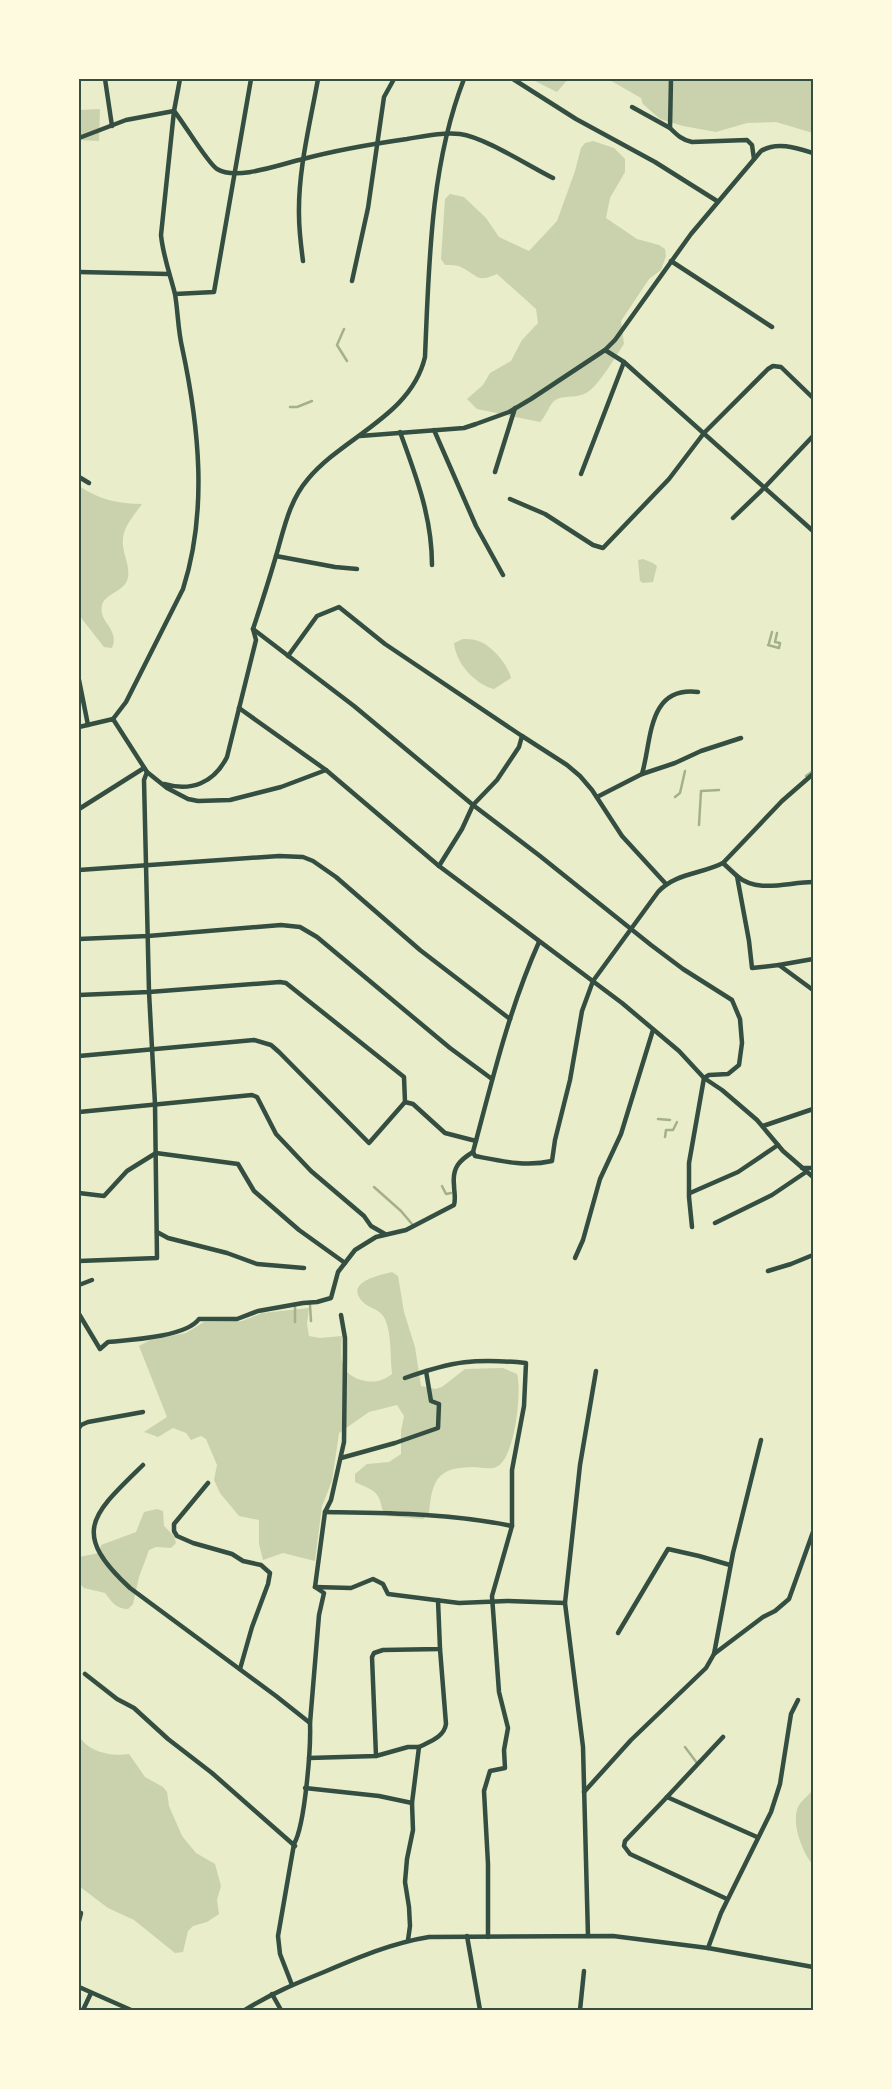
<svg xmlns="http://www.w3.org/2000/svg" width="892" height="2089" font-family="'Fira Sans',sans-serif">
<rect width="100%" height="100%" fill="#e9edc9"/>
<g fill="#cad2ad">
<polygon points="531,79 568,79 557,92"/>
<polygon points="608,79 813,79 813,133 776,122 747,123 716,132 683,126 660,119 643,104 641,98"/>
<polygon points="100,109 99,141 79,140 79,110"/>
<path d="M 593,141 L 614,148 L 625,159 L 625,172 L 610,198 L 606,218 L 637,239 L 659,245 L 665,249 L 666,256 L 661,270 L 649,279 L 621,321 L 624,344 C 615,357 599,386 586,393 C 576,399 561,394 553,402 C 548,408 546,416 540,422 L 477,409 L 467,399 L 483,385 L 490,373 L 511,361 L 522,340 L 538,323 L 536,309 L 497,274 C 476,283 479,276 461,267 C 457,265 450,265 445,265 L 441,259 L 445,199 L 450,194 L 464,197 L 486,218 L 499,237 L 529,251 L 557,221 L 575,171 L 581,148 L 585,143 Z"/>
<path d="M 79,486 C 98,499 118,504 142,504 C 135,514 124,526 123,538 C 121,553 132,566 127,581 C 122,592 105,594 102,605 C 98,623 120,628 112,648 L 104,647 L 82,619 L 79,611 Z"/>
<polygon points="643,559 653,563 657,566 653,582 643,583 640,581 638,560"/>
<path d="M 463,639 C 467,639 472,639 475,640 C 490,643 508,664 511,678 L 494,689 C 475,684 456,664 454,643 Z"/>
<path d="M 392,1272 L 398,1276 L 404,1312 L 415,1347 L 421,1386 L 435,1389 L 442,1387 L 465,1369 L 503,1368 L 517,1374 C 522,1391 515,1460 496,1467 C 489,1470 481,1467 474,1467 C 437,1467 432,1480 429,1514 L 423,1519 L 387,1516 C 381,1510 382,1505 379,1498 C 375,1489 363,1486 355,1482 L 355,1474 L 367,1464 L 389,1462 L 401,1454 L 401,1431 L 404,1416 L 397,1405 L 369,1412 L 339,1433 L 332,1481 L 322,1506 L 315,1561 L 283,1553 L 263,1560 L 259,1544 L 259,1520 L 239,1516 L 220,1493 L 214,1480 L 217,1465 L 206,1439 L 201,1436 L 191,1440 L 186,1433 L 173,1428 L 158,1437 L 144,1432 L 167,1417 L 139,1346 L 150,1340 L 186,1333 L 204,1322 L 242,1321 L 262,1313 L 309,1308 L 307,1324 L 309,1336 L 320,1338 L 342,1336 C 340,1360 340,1376 366,1381 C 376,1383 384,1380 392,1374 C 390,1357 392,1335 385,1319 C 380,1308 368,1309 361,1300 C 346,1281 381,1275 392,1272 Z"/>
<path d="M 157,1509 L 163,1511 L 164,1526 L 174,1536 L 176,1543 L 171,1548 L 156,1547 L 149,1550 L 139,1577 L 133,1604 L 128,1609 C 116,1609 112,1602 105,1593 L 84,1588 L 79,1583 L 79,1557 L 99,1553 L 101,1545 L 136,1532 L 144,1512 Z"/>
<path d="M 79,1736 C 88,1752 112,1757 129,1754 L 145,1777 L 163,1787 L 167,1792 L 169,1806 L 182,1836 L 196,1853 L 215,1864 L 221,1886 L 217,1900 L 219,1914 L 207,1922 L 193,1926 L 188,1931 L 183,1952 L 175,1953 L 134,1920 L 108,1908 L 79,1886 Z"/>
<path d="M 813,1790 L 813,1865 C 802,1852 790,1821 799,1805 C 803,1799 809,1795 813,1790 Z"/>
</g>
<g fill="none" stroke-linecap="round" stroke-linejoin="round">
<g stroke="#a3b18a" stroke-width="2.5">
<polyline points="344,329 337,345 347,361"/>
<polyline points="290,407 297,407 312,401"/>
<polyline points="769,643 772,632"/>
<polyline points="768,645 779,648 780,643 775,642 777,633"/>
<polyline points="806,776 813,771"/>
<polyline points="675,797 680,793 685,771"/>
<polyline points="699,825 701,791 719,790"/>
<polyline points="658,1119 670,1120"/>
<polyline points="665,1137 666,1130 673,1130 677,1122"/>
<polyline points="442,1186 446,1194 451,1193"/>
<polyline points="374,1187 401,1211 412,1224"/>
<polyline points="310,1305 311,1321"/>
<polyline points="295,1322 295,1307"/>
<polyline points="685,1747 697,1763"/>
</g>
<g stroke="#344e41" stroke-width="4.5">
<polyline points="105,79 112,126"/>
<polyline points="513,79 576,119 655,162 717,201"/>
<path d="M 671,79 L 670,128 C 677,135 682,140 692,142 L 747,140 L 752,145 L 754,159"/>
<polyline points="632,107 670,128"/>
<path d="M 79,138 L 126,120 L 174,111 C 184,123 208,164 217,169 C 237,181 281,164 303,159 C 337,150 372,144 407,139 C 425,136 443,132 460,134 C 484,137 529,166 553,178"/>
<path d="M 303,261 C 301,246 299,230 299,215 C 298,170 310,124 318,79"/>
<polyline points="671,261 772,327"/>
<polyline points="79,272 169,274"/>
<polyline points="352,281 368,208 384,97 394,79"/>
<polyline points="175,294 214,292 251,79"/>
<polyline points="605,350 624,362 813,531"/>
<polyline points="434,430 476,526 503,575"/>
<path d="M 400,432 C 416,476 432,517 432,565"/>
<path d="M 360,436 L 464,428 L 476,424 L 509,412 L 531,399 L 605,350 L 615,340 L 691,234 L 761,151 C 777,141 797,148 813,153"/>
<polyline points="495,472 515,408"/>
<polyline points="581,474 624,362"/>
<polyline points="79,477 89,483"/>
<polyline points="510,499 545,514 593,545 603,548 669,479 704,433 768,369 773,366 781,367 813,398"/>
<polyline points="733,518 764,488 813,436"/>
<polyline points="276,556 335,567 357,569"/>
<polyline points="253,629 354,706 473,805 540,856 651,945 683,969 732,1000 740,1019 742,1043 739,1065 728,1074 709,1075 704,1078 689,1163 689,1197 692,1227"/>
<polyline points="288,656 317,616 339,607 385,644 522,736 519,747 497,780 473,805 462,829 439,866"/>
<polyline points="79,680 88,725"/>
<polyline points="239,708 326,770"/>
<path d="M 113,719 L 126,702 L 183,589 C 208,511 199,426 182,347 C 178,330 178,312 175,294 C 170,274 163,256 161,235 L 174,111 L 180,79"/>
<polyline points="79,727 113,719 147,772 167,788 188,799 198,801 230,800 281,787 326,770 439,866 622,1003 679,1051 704,1078 722,1090 757,1120 783,1151 813,1177"/>
<polyline points="522,736 567,765 580,776 592,790 622,836 666,884"/>
<path d="M 642,774 C 652,740 647,686 698,692"/>
<path d="M 164,784 C 191,792 214,783 227,757 L 256,640 L 253,629 C 261,605 269,580 276,556 C 284,529 289,501 308,479 C 344,436 411,416 425,357 C 429,265 430,166 464,79"/>
<polyline points="597,797 642,774 675,763 701,751 741,738"/>
<polyline points="79,809 144,768"/>
<polyline points="723,863 782,801 813,774"/>
<polyline points="79,870 279,856 303,857 313,861 336,877 420,950 510,1019"/>
<path d="M 737,876 C 758,894 788,882 813,882"/>
<polyline points="79,939 148,936 281,925 300,927 317,937 450,1048 492,1079"/>
<polyline points="779,965 813,959"/>
<polyline points="79,995 149,992 280,982 286,983 404,1077 405,1102 413,1104 445,1133 476,1141"/>
<polyline points="79,1056 254,1040 271,1045 279,1052 369,1143 405,1102"/>
<polyline points="79,1112 252,1095 257,1097 276,1134 311,1171 364,1216 371,1226 385,1234"/>
<polyline points="763,1126 813,1109"/>
<path d="M 473,1152 L 475,1156 C 501,1161 526,1167 552,1161 L 555,1140 L 570,1080 L 582,1011 L 593,981 L 658,892 C 675,873 702,874 723,863 L 737,876 L 749,941 L 752,968 L 779,965 L 813,990"/>
<polyline points="802,1168 813,1168"/>
<polyline points="79,1193 104,1196 127,1171 156,1153 238,1164 254,1191 299,1230 345,1263"/>
<polyline points="690,1193 738,1172 778,1145"/>
<polyline points="715,1223 772,1195 806,1172"/>
<polyline points="157,1232 168,1238 227,1253 257,1264 304,1268"/>
<polyline points="575,1258 583,1240 600,1179 621,1134 653,1030"/>
<polyline points="79,1261 157,1258 155,1104 149,992 144,780 147,772"/>
<polyline points="768,1271 791,1264 813,1255"/>
<polyline points="79,1285 92,1280"/>
<path d="M 79,1314 L 100,1349 L 108,1342 C 130,1340 186,1337 199,1319 L 237,1319 L 258,1311 L 303,1303 L 317,1302 L 331,1298 L 338,1272 L 355,1250 L 376,1237 L 406,1230 L 454,1205 C 456,1198 454,1192 454,1185 C 452,1167 460,1160 473,1152 C 492,1081 509,1009 539,942"/>
<path d="M 405,1378 C 453,1361 475,1358 526,1363 L 524,1406 L 512,1470 L 512,1526 L 492,1596 L 499,1692 L 508,1728 L 504,1750 L 505,1768 L 490,1771 L 484,1791 L 488,1864 L 488,1937"/>
<polyline points="79,1428 81,1425 88,1422 143,1412"/>
<polyline points="341,1458 395,1443 438,1428 439,1404 431,1401 426,1371"/>
<path d="M 143,1465 C 93,1514 69,1532 130,1588 L 276,1696 L 310,1723 C 311,1748 305,1825 294,1844 L 278,1936 L 280,1954 L 292,1985"/>
<polyline points="208,1483 174,1524 174,1531 177,1536 193,1543 232,1554 243,1561 261,1565 270,1573 268,1584 252,1627 240,1669"/>
<path d="M 325,1512 C 387,1513 450,1513 512,1526"/>
<polyline points="315,1587 325,1512 331,1500 344,1442 345,1357 345,1338 341,1315"/>
<polyline points="618,1633 668,1549 699,1556 730,1565"/>
<polyline points="714,1654 763,1617 775,1611 789,1599 813,1532"/>
<polyline points="85,1674 117,1699 134,1708 168,1739 212,1773 295,1846"/>
<polyline points="310,1723 319,1615 324,1593 315,1587 351,1588 373,1579 383,1584 388,1594 459,1603 507,1601 565,1603"/>
<path d="M 419,1747 C 431,1741 444,1737 446,1724 L 440,1649"/>
<polyline points="376,1756 372,1657 374,1653 383,1650 440,1649 438,1600"/>
<polyline points="309,1758 376,1756 408,1747 419,1747 412,1803 413,1830 407,1859 405,1882 409,1907 410,1926 408,1940"/>
<polyline points="305,1788 379,1796 412,1803"/>
<polyline points="584,1792 631,1740 706,1668 714,1654 733,1553 761,1440"/>
<polyline points="667,1797 723,1737"/>
<polyline points="727,1899 630,1854 624,1846 625,1841 667,1797 757,1837"/>
<polyline points="79,1921 81,1913"/>
<polyline points="467,1936 480,2010"/>
<polyline points="588,1936 583,1747 565,1603 580,1465 596,1371"/>
<polyline points="708,1948 721,1913 771,1812 780,1784 791,1714 798,1700"/>
<polyline points="79,1987 131,2010"/>
<polyline points="272,1994 281,2010"/>
<polyline points="83,2010 91,1993"/>
<path d="M 245,2010 C 270,1994 297,1983 324,1972 C 359,1957 392,1943 429,1937 L 613,1936 L 708,1948 L 813,1967"/>
<polyline points="580,2010 584,1971"/>
</g>
</g>
<rect width="892" height="2089" fill="none" stroke="#fefae0" stroke-width="160"/>
<rect x="80" y="80" width="732" height="1929" fill="none" stroke="#344e41" stroke-width="2"/>
</svg>
